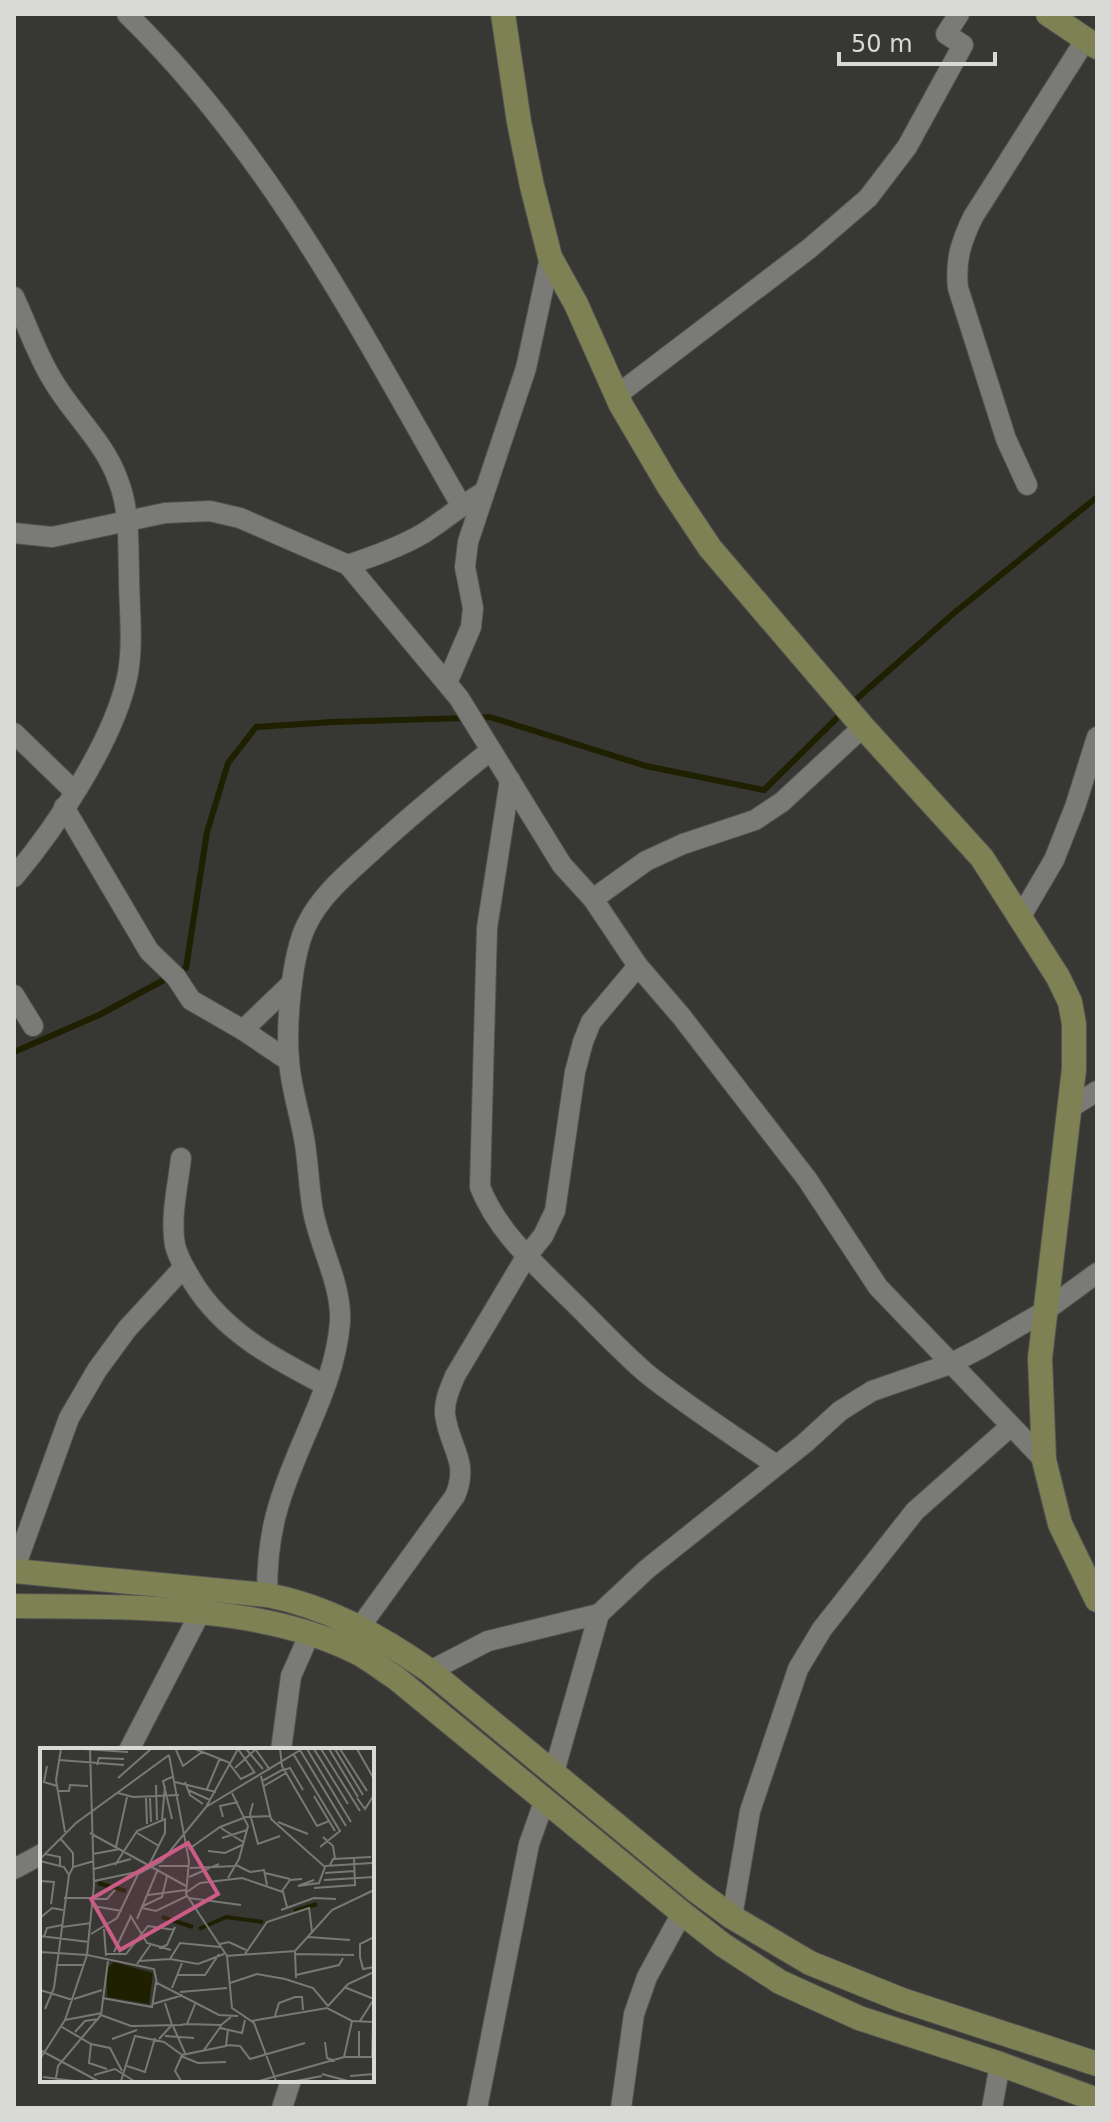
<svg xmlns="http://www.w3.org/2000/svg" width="1111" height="2122" font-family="'DejaVu Sans',sans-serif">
<rect width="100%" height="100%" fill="#373734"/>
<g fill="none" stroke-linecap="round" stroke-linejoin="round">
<g stroke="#1e2000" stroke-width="6">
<polyline points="852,703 954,613 1097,497"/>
<polyline points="477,718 490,717 646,766 764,790 844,711"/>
<polyline points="14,1052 99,1015 186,968 207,832 228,763 256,727 333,722 466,718"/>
</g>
<g stroke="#525350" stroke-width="22">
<g id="street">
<path d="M 127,14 C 272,155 361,332 461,505"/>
<path d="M 14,297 C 27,324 36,353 52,379 C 72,414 104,441 118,480 C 130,510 128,543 129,575 C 129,609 134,645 127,678 C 113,742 56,827 14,877"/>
<polyline points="617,395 810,248 868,198 907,147 963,45 946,34 959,14"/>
<path d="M 1027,485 L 1006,439 L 958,288 C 955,260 961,242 973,217 L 1086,39"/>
<path d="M 14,533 L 52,537 L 165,513 L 210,511 L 240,518 L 348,565 C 374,556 400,547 424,533 C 444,520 462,505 482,493"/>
<polyline points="348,565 459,698 562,865 593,899 638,966 681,1016 807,1179 878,1287 1044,1460"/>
<polyline points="447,683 471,627 473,608 465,567 468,542 526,368 550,257"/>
<polyline points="14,733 74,791"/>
<path d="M 510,780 L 487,928 L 480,1187 C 498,1232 533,1262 567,1296 C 593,1321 618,1349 646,1373 C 687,1406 733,1435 776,1465"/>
<polyline points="64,807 149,951 176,977 191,1000 243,1030 289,1061"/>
<polyline points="593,899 646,861 683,844 755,820 782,802 863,727"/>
<polyline points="1020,918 1054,860 1075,807 1097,737"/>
<polyline points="14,995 33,1026"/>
<polyline points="243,1030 292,983"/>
<polyline points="1070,1108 1097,1091"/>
<path d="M 181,1158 C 178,1186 170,1217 175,1245 C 178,1259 187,1272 194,1284 C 225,1333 275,1359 325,1385"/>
<polyline points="14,1570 69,1418 97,1370 127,1329 184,1267"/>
<path d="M 267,1595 C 267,1566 269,1539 277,1511 C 294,1447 335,1389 340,1322 C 342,1282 317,1243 312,1205 C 309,1185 308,1164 305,1144 C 301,1117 291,1089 289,1061 C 286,1026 291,955 307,924 C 321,895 348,873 371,852 C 410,816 450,783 491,750"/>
<path d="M 360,1627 L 455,1496 C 470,1461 449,1448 445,1414 C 444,1401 450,1388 455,1376 L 526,1257 L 543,1236 L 555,1211 L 575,1072 L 583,1042 L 591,1022 L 638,966"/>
<polyline points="430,1671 488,1641 599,1614"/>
<polyline points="129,1750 200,1613"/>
<polyline points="281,1750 291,1676 310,1633"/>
<polyline points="554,1772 599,1614 647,1569 805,1443 840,1411 872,1391 950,1364 981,1348 1045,1311 1097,1273"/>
<polyline points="14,1869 42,1854"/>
<polyline points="732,1917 750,1811 798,1669 822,1629 915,1511 1011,1426"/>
<polyline points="282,2108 291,2080"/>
<polyline points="477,2108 529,1844 544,1802"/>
<polyline points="621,2108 634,2014 647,1977 682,1913"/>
<polyline points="992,2108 1000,2064"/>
</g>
</g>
<g stroke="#525350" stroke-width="26">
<g id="secondary">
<polyline points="503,14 519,122 532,186 550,257 576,304 621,405 668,485 710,548 863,727 982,858 1058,977 1070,1002 1074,1024 1074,1069 1040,1358 1044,1460 1060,1524 1097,1600"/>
<polyline points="1048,14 1097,47"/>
<path d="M 14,1571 L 267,1595 C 327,1606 381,1637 430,1671 L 694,1889 L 732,1917 L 810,1963 L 902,2000 L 1097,2064"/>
<path d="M 14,1606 C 121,1607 263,1603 360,1654 C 372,1661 384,1670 396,1678 L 682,1913 L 723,1945 L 780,1982 L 859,2018 L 1000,2064 L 1097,2100"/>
</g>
</g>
<use href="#street" stroke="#7a7b76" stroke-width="20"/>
<use href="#secondary" stroke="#7e8153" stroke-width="24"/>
</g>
<g transform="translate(40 1748)">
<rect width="334" height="334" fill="#373734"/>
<path d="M 74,214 L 113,225 L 109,256 L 67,249 L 67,220 Z" fill="#1e2000"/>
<path fill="none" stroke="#1e2000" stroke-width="4" d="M 58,135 L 86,143M 254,163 L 277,156M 122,169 L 153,179M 159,181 L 186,169 L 223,174"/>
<path fill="none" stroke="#787875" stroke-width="2" d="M 21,1 L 16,32 L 25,84M 43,1 L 88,4M 50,1 L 54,137M 155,1 L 188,14 L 201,31 L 215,24M 198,1 L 215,25M 206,1 L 223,21M 240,1 L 242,18 L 277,78 L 289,73M 267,1 L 311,74M 274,1 L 308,56M 281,1 L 320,63M 289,1 L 318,49M 295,1 L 323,47M 300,1 L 327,43M 317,1 L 334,31M 136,2 L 143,18 L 162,4M 216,2 L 230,22M 260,2 L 306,78M 129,7 L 149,113 L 146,146 L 187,208 L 192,260 L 214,275 L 236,333M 254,7 L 300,83 L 280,99M 19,12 L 84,17M 57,17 L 59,10 L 84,11M 7,18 L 4,34 L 17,38M 195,20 L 216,1M 244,22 L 250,20 L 263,42M 221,28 L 231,71 L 285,119 L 279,135 L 258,138 L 274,132M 78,30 L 111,1M 222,33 L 244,21M 135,34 L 176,44M 145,34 L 150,47 L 163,56M 116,37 L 117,72M 224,38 L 246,25M 167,41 L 180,10M 148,42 L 170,52M 19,43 L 29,43 L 30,37 L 48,38M 78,45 L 93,49 L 139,47M 274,48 L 295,83M 106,50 L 107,76M 110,50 L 111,74M 317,50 L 325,61 L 334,47M 213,55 L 210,66 L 218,96 L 240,88M 166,59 L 198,1M 183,69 L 180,58 L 198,54M 122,71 L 125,38M 132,71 L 123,33 L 132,29M 238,74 L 268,86M 181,80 L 203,94M 50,85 L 146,138M 97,85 L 119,98M 283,89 L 293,98 L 295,111M 20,90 L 33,105 L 33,119M 182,90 L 207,82M 76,99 L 87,49M 149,101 L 180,79 L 206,69 L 230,68M 168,103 L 185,105 L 202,97M 5,106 L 20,109 L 20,118M 53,106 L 80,101M 0,111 L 36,75 L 129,7M 0,113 L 24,119 L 29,127M 75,117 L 97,83 L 125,71 L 125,85 L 109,117M 196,117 L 210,124 L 224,122 L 227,137M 290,117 L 293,111 L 331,109M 119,118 L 149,118M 285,118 L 332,115M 150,120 L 196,118M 54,121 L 91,111M 225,125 L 250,131M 285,125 L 315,123M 149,129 L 179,116M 188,130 L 199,111 L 208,78 L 192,45M 284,132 L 334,129M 0,133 L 14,134 L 11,156M 54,133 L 102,123M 54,137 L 47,207 L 114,221 L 117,235 L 179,267 L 198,268M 274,140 L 315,137 L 314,110M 242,143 L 250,132 L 262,131M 147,144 L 160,135 L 202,130 L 243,144 L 247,159M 108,147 L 146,142M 24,150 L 53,150M 149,150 L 201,157M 53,151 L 67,151 L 75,142M 53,158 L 82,163M 103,158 L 122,149 L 127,128M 269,159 L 272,184M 102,160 L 116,163 L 147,148M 241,162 L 274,150 L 296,151M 90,167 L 107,195 L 131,202M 0,170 L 12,160 L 23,162M 97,171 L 118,121M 22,179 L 51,175M 64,181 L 66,208M 51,186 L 77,170 L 98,126 L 122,113 L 166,59 L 262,1M 0,188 L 49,194M 4,189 L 7,180 L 22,177M 268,189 L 310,192M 334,189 L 320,196 L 320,209 L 323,221 L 334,219M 180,196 L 189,194 L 206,202M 180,199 L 140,195 L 130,211 L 158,216 L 184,206M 119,200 L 127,197 L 135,179M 0,204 L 47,207 L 25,272 L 0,311M 74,204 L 91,168M 255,204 L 256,230M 65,206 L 86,206 L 108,178 L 135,182M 205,206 L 227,174 L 269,160M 255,206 L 314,207M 186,208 L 255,203 L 292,162 L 334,142M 99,213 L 130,211M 97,216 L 111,196M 17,217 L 44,217M 138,227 L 165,227 L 179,206M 256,227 L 299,217 L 303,210M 190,235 L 217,226 L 245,231 L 273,240 L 288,258M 304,239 L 334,251M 132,240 L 142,215M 0,242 L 33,252M 140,244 L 187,240M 62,250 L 112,259 L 116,234M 34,251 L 62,242M 113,256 L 143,247M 288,258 L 308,236 L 334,224M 5,261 L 14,240 L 29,127 L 33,119 L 54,113M 61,267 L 91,278 L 140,277 L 147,276 L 155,256M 235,268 L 239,255 L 255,249 L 262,249 L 263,262M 25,272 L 62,265M 211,273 L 287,260 L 312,273 L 334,274M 320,273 L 334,251M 147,276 L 181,277 L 191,269M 133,278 L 145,305M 22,279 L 51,296 L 70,300 L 82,323M 180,280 L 202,285 L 205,272M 35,284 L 45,273 L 59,271M 125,288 L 154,290M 72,291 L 97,282M 119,291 L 132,277 L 125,255M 285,294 L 287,310 L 295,313M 51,296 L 49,315 L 67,321M 187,297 L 200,298 L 210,311 L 265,295M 0,302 L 58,333M 164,302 L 181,278M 141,308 L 158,315 L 186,314M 319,308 L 319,283M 304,309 L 312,273M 332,309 L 333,274M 87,318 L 105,324 L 115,290M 282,326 L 308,333M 54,327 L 75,321 L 94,333M 310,328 L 334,326M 3,329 L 34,333M 16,330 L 18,318 L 61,267 L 68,213M 81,333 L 95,288 L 124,294 L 142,307M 141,333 L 135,323 L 142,307 L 186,298 L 188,281M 219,333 L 304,309 L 334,309M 256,333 L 282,328"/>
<path fill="#ca5c86" fill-opacity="0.15" stroke="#ca5c86" stroke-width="4" d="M 148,95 L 178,146 L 80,202 L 51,151 Z"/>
<rect width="334" height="334" fill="none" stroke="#d9d9d7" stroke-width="4"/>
</g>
<rect width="1111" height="2122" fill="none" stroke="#d9d9d7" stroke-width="32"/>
<path d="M839 52v12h156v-12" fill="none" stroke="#d9d9d7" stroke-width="4"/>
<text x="851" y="52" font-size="24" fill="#d9d9d7" stroke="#373734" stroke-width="6" paint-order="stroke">50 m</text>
</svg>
